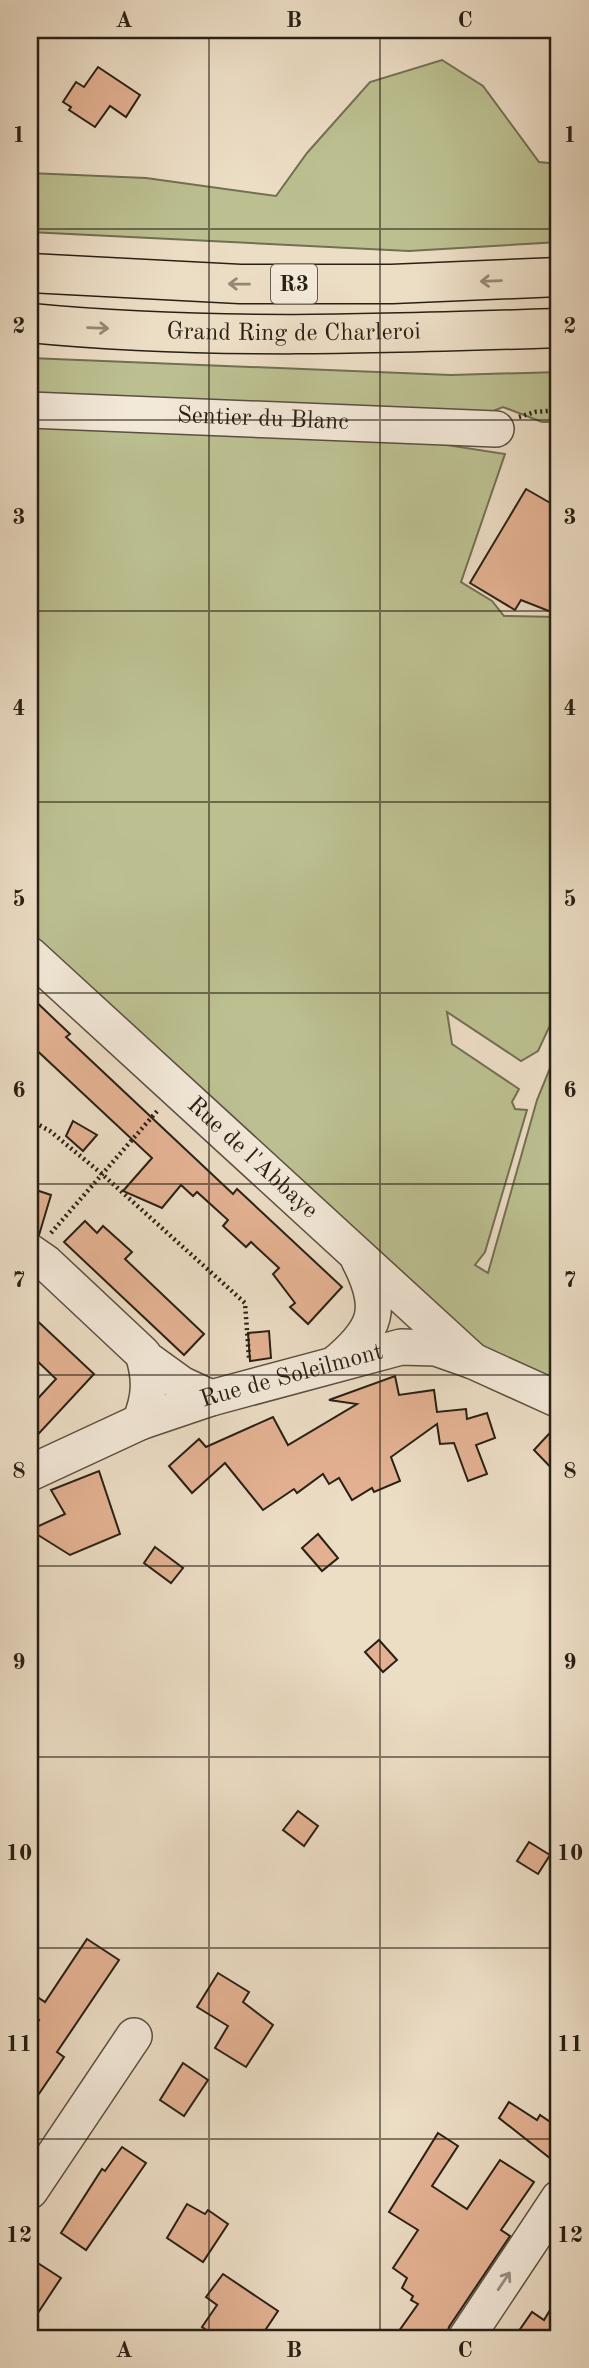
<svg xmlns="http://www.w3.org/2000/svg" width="589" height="2368" font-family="'Old Standard TT',serif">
<rect width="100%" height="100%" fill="#ecddc5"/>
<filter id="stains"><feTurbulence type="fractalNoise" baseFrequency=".00286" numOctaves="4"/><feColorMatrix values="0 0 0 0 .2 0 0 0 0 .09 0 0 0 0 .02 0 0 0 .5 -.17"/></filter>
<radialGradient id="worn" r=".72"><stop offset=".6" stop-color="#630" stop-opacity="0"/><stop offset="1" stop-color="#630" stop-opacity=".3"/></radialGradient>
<g fill="#bcc091" stroke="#727053" stroke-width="2">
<polygon points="442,60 483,86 539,162 559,164 559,242 409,251 30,232 30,173 146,178 276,196 307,153 370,82"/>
<polygon points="30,358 451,375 559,372 559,422 542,422 503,407 480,416 30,397"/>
<polygon points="30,426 434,443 505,454 461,582 492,601 504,616 559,617 559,1006 538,1051 521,1061 447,1012 452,1044 519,1089 512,1102 515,1109 527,1110 485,1252 475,1265 488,1273 537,1100 559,1046 559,1391 486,1356 30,941"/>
</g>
<g fill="#e4b293" stroke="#292015" stroke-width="2">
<polygon points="98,67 140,95 126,117 110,106 95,127 69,110 71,107 63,102 76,82 84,87"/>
<polygon points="526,489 559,508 559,615 521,600 515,610 470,583"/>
<polygon points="30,996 70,1034 66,1037 233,1194 237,1189 342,1287 308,1324 290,1307 295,1303 273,1274 279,1268 251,1242 246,1247 223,1226 228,1220 197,1192 193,1196 181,1185 162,1208 123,1191 152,1158 30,1044"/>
<polygon points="73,1121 97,1135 83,1151 66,1136"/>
<polygon points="30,1188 51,1195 39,1235 30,1232"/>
<polygon points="85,1221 97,1233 103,1226 132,1252 125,1259 204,1334 184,1355 64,1242"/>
<polygon points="30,1314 94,1374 30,1443 30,1407 56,1379 30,1354"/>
<polygon points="269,1331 271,1358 250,1361 248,1333"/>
<polygon points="395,1376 399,1395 434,1390 437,1412 466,1409 467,1419 487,1413 495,1438 476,1445 487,1474 468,1481 454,1443 440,1444 437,1424 391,1457 400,1481 374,1492 372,1488 352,1500 339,1478 329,1484 323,1474 297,1493 294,1489 263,1510 225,1463 192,1493 169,1466 199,1439 206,1447 273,1417 288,1445 357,1404 329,1400"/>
<polygon points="559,1423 559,1476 534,1450"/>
<polygon points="99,1471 120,1534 70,1555 30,1530 65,1514 51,1490"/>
<polygon points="318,1534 338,1558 322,1571 302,1548"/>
<polygon points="155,1547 183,1568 171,1583 144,1563"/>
<polygon points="379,1640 397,1660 383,1672 365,1652"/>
<polygon points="298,1811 318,1826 304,1846 283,1830"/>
<polygon points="529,1842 550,1855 538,1874 517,1861"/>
<polygon points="87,1939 119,1960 57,2052 64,2057 30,2107 30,2034 39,2020 30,2014 30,1992 45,2002"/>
<polygon points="218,1973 249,1992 243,2002 273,2025 246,2067 215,2048 228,2026 197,2007"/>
<polygon points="183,2063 208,2080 184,2116 160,2100"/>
<polygon points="509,2102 537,2120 540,2115 559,2128 559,2146 551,2159 499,2118"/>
<polygon points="438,2133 458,2146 432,2186 467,2209 500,2160 534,2182 501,2230 510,2236 449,2327 446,2338 394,2338 418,2304 411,2300 413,2296 402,2288 407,2278 393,2268 418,2230 389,2212"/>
<polygon points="122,2147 146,2163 86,2250 61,2233 102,2169 105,2171"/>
<polygon points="187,2204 205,2214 208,2210 228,2224 203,2262 167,2238"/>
<polygon points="30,2258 61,2278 30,2325"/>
<polygon points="223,2274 278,2311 260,2338 218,2338 202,2327 217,2305 206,2297"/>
<polygon points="559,2295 559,2338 514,2338 532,2312 544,2320"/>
</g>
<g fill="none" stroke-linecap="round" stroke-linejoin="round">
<g stroke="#5a4f41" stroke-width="38">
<g id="minor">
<path id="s1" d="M 30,410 L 496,429"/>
<path id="s2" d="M 30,955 L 473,1361"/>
<path d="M 30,1252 L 46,1263 L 143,1354 C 151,1379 150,1398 140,1422"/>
<polyline points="145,1358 181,1384 211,1398"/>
<path d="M 335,1364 C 377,1329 384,1309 359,1260"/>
<path id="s3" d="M 30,1473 L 140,1422 L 211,1398 L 401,1347 L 436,1348 L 473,1361 L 559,1400"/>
<polyline points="30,2191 134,2036"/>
<polyline points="466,2338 559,2198"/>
</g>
</g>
<g stroke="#292015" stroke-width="41">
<g id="highway">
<polyline points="30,273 240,284 392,284 559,277"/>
<path id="s4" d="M 30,323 C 205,340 383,334 559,328"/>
</g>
</g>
<g stroke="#292015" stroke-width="4.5" stroke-dasharray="2 3.5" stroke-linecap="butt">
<polyline points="519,417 535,412 559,410"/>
<polyline points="30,1120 50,1131 102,1174 245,1303 249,1358"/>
<polyline points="51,1233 158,1110"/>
</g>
<use href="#minor" stroke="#f3e9d9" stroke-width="35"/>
<use href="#highway" stroke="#ecddc5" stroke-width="38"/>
</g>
<defs><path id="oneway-shaft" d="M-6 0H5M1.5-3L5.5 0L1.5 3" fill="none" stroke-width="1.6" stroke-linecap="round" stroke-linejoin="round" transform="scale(1.75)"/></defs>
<g stroke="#948876">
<use href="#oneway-shaft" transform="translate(491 281) rotate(178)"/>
<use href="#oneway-shaft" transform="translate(239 284) rotate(-179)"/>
<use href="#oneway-shaft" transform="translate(98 328) rotate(2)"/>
</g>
<use stroke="#988f81" href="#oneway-shaft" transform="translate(504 2281) rotate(-56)"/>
<path fill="none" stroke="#292015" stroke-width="2" stroke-opacity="0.55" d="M 209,30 L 209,2338M 380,30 L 380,2338M 30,229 L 559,229M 30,420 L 559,420M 30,611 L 559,611M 30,802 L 559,802M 30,993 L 559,993M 30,1184 L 559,1184M 30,1375 L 559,1375M 30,1566 L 559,1566M 30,1757 L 559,1757M 30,1948 L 559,1948M 30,2139 L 559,2139"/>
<g text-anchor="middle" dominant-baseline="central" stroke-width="5" stroke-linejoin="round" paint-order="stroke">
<rect fill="#f3e9d9" stroke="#665c50" stroke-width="2" x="271" y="264.5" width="46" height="39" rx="5"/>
<g font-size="23" font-weight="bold" fill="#292015">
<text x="294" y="284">R3</text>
</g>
<g font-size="24" fill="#292015" stroke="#f3e9d9">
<text stroke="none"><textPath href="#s4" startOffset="264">Grand Ring de Charleroi</textPath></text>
<text stroke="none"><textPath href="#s1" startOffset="233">Sentier du Blanc</textPath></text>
<text stroke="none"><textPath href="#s2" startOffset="301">Rue de l'Abbaye</textPath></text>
<text stroke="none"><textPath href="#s3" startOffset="280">Rue de Soleilmont</textPath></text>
</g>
</g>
<rect width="589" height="2368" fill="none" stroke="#ecddc5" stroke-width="77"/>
<rect x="38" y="38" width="512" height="2292" fill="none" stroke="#292015" stroke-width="2.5"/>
<g font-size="23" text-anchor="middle" font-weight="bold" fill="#292015">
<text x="124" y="27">A</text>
<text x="294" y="27">B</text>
<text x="465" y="27">C</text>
<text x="19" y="142">1</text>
<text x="570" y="142">1</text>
<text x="19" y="333">2</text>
<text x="570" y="333">2</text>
<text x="19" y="524">3</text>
<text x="570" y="524">3</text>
<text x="19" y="715">4</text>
<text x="570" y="715">4</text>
<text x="19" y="906">5</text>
<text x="570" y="906">5</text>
<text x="19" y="1097">6</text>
<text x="570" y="1097">6</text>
<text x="19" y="1287">7</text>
<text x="570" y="1287">7</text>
<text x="19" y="1478">8</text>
<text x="570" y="1478">8</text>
<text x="19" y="1669">9</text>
<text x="570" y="1669">9</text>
<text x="19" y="1860">10</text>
<text x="570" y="1860">10</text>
<text x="19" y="2051">11</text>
<text x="570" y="2051">11</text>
<text x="19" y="2242">12</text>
<text x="570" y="2242">12</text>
<text x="124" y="2357">A</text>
<text x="294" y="2357">B</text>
<text x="465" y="2357">C</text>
</g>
<rect width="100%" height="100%" filter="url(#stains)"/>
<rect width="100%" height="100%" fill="url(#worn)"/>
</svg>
